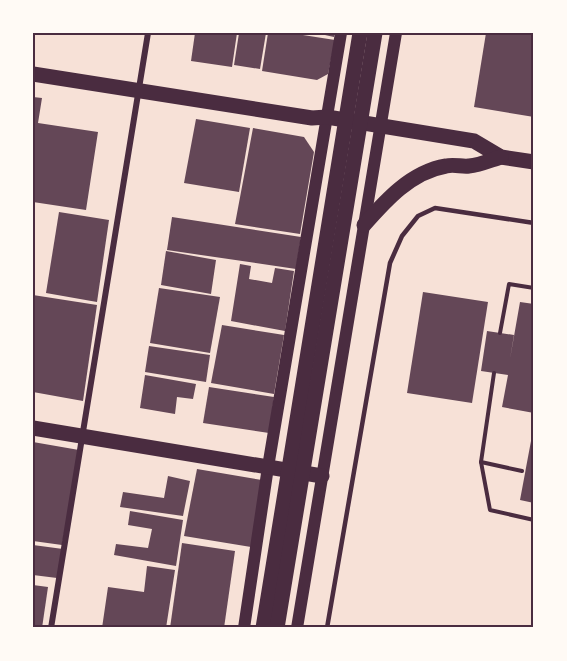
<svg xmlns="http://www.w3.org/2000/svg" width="567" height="661" font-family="Karla,sans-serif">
<rect width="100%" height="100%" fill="#f7e1d7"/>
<g fill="#644757">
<polygon points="195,33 237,33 232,67 191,61"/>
<polygon points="239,33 266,33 260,69 234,65"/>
<polygon points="268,33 290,33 335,40 328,74 317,80 262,71"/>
<polygon points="316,33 335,33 334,37"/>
<polygon points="486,33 534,33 534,117 474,107"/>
<polygon points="33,97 42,98 38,123 98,132 86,210 33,202"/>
<polygon points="196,119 250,128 239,192 184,183"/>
<polygon points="253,128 304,137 314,152 300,234 235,224"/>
<polygon points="59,212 109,220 97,302 46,293"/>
<polygon points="172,217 301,237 296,269 167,250"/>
<polygon points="166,251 216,260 211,294 161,285"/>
<polygon points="240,264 251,266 249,279 272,283 275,268 294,271 285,331 231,321"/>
<polygon points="159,288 220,297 210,353 150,343"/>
<polygon points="423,292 488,302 472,403 407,393"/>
<polygon points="33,295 97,305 83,401 33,392"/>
<polygon points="520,302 534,304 534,413 502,407 508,375 481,371 487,331 514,335 510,359"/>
<polygon points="222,325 284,335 274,394 211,383"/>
<polygon points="149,346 210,355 206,382 145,372"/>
<polygon points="145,375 196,384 193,399 177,397 175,414 140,408"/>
<polygon points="209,387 274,397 269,433 203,423"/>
<polygon points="531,441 534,441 534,503 520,500"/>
<polygon points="33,442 79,450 62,545 33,541"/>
<polygon points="197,469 262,480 251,547 184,536"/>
<polygon points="168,476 190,481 183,516 120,507 123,492 164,498"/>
<polygon points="130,511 183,520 176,566 114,555 116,544 148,548 152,529 128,525"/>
<polygon points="182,543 235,551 224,628 170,628"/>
<polygon points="33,545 63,549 57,578 33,575"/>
<polygon points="147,566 175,570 166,628 102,628 108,587 144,592"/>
<polygon points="33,585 48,587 42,628 33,628"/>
</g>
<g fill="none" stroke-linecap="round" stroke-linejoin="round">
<g stroke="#4a2c40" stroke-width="4">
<polyline points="500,333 509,284 534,288"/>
<polyline points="494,373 481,462 522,471"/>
<polyline points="481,462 490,510 534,520"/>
</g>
<polyline stroke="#4a2c40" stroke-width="4.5" points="327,628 390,263 402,236 418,216 435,208 534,223"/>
<polyline stroke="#4a2c40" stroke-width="6" points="51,628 148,33"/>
<g stroke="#4a2c40" stroke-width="12">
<polyline points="244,628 268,467 341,33"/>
<polyline points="297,628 396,33"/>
</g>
<g stroke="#4a2c40" stroke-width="15">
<polyline points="33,74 312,118 327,117 474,141 501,157 534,162"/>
<path d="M 364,225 C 386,200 411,172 446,166 C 454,164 462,167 469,166 C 480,165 491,160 501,157"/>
<polyline points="33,428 322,476"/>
<polyline points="263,628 360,33"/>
<polyline points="277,628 375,33"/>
</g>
</g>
<rect width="567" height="661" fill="none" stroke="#fffaf5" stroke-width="69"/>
<rect x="34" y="34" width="498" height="592" fill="none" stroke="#4a2c40" stroke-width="2"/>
</svg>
